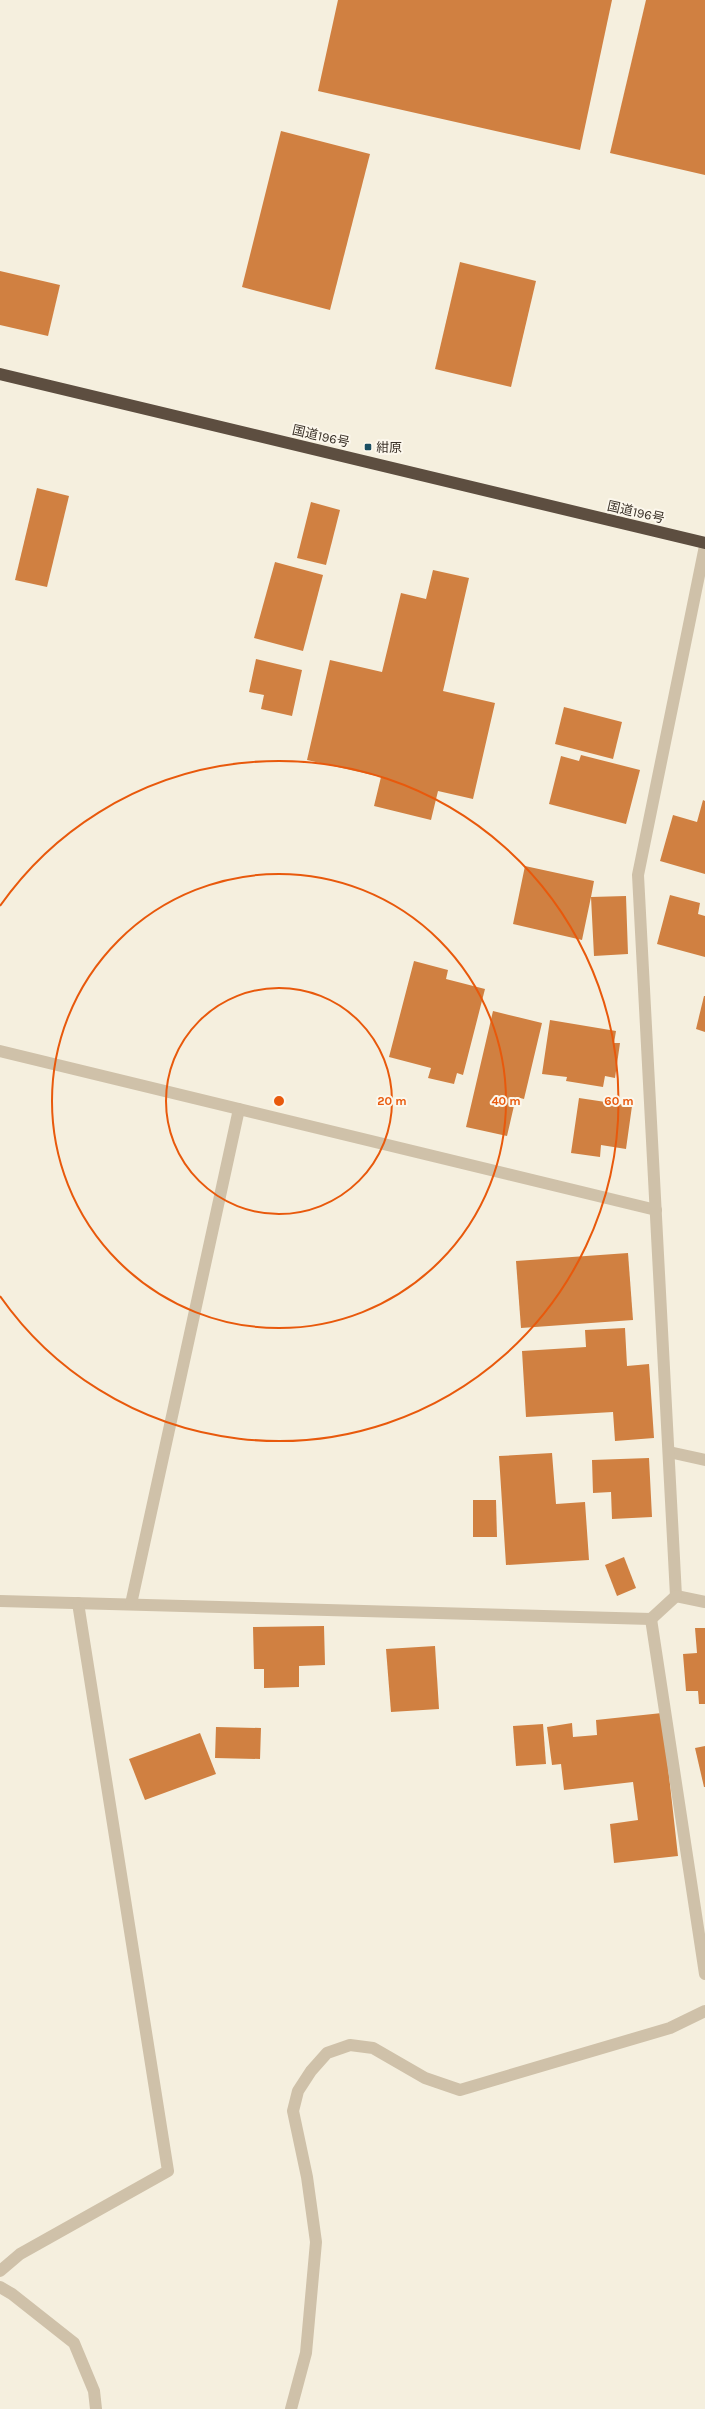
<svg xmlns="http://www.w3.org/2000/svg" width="705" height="2409" font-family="Karla,'Noto Sans JP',sans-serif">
<rect width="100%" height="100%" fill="#f5efde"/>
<g fill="#d08041">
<polygon points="338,0 612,0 580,150 318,91"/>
<polygon points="646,0 705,0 705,175 610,153"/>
<polygon points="281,131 370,154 330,310 242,287"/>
<polygon points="460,262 536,281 511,387 435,369"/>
<polygon points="0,271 60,285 48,336 0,325"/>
<polygon points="37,488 69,496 47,587 15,580"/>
<polygon points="311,502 340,510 326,565 297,558"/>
<polygon points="275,562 323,575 303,651 254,638"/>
<polygon points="433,570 469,578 443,691 495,703 473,799 438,791 431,820 374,806 381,777 307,760 330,660 382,672 401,593 426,599"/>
<polygon points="256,659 302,670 292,716 261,709 264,695 249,692"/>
<polygon points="564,707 622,722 613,759 555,744"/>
<polygon points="581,755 640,770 626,824 549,804 561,756 579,761"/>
<polygon points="703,800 705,801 705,874 660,861 673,815 697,822"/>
<polygon points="525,866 594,881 591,897 626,896 628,954 594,956 591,897 582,940 513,924"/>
<polygon points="670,895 700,903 698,914 705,916 705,957 657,944"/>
<polygon points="414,961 448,970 446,979 485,989 463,1075 457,1073 454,1084 428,1078 431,1068 389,1057"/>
<polygon points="704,996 705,996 705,1032 696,1029"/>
<polygon points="493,1011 542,1023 524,1099 516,1097 507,1136 466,1127"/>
<polygon points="550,1020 616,1031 614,1043 620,1043 615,1078 605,1076 603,1087 566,1081 567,1077 542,1074"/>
<polygon points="579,1098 632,1106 626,1149 601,1145 600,1157 571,1153"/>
<polygon points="628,1253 633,1320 521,1328 516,1261"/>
<polygon points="625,1328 627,1366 649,1364 654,1438 615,1441 613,1412 526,1417 522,1351 586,1347 585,1330"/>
<polygon points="552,1453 556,1504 585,1502 589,1560 506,1565 499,1456"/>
<polygon points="649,1458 652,1517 612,1519 611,1492 593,1493 592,1460"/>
<polygon points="473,1500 496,1500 497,1537 473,1537"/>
<polygon points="624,1557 636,1588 617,1596 605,1565"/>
<polygon points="324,1626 325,1665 299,1666 299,1687 264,1688 264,1669 254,1669 253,1627"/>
<polygon points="695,1628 705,1628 705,1704 699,1704 698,1691 686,1691 683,1654 697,1653"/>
<polygon points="435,1646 439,1709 391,1712 386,1649"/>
<polygon points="662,1713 678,1856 614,1863 610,1824 638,1820 633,1782 564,1790 561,1764 552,1765 547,1727 572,1723 573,1737 597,1735 596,1720"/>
<polygon points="543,1724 546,1764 516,1766 513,1726"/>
<polygon points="216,1727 261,1728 260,1759 215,1758"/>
<polygon points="200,1733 216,1774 145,1800 129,1759"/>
<polygon points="705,1746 705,1787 704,1787 695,1748"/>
</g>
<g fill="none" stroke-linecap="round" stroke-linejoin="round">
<g stroke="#cfc1a9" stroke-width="12">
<polyline points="0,1051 656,1210"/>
<polyline points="669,1452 705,1460"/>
<polyline points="676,1596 638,875 705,546"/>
<polyline points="676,1596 705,1602"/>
<polyline points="0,1601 651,1619 676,1596"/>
<polyline points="131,1604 239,1109"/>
<polyline points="651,1619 705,1974"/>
<polyline points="0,2271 20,2254 168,2171 78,1603"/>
<polyline points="0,2287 12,2294 74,2343 94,2391 96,2409"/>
<polyline points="291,2409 306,2353 316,2242 307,2177 293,2111 298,2091 311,2071 327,2053 350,2045 373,2048 425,2078 460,2090 670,2028 705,2011"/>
</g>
<polyline stroke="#5d4e40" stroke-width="12" points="0,374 705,543"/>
</g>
<g fill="none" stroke="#e8590c" stroke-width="2">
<circle cx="279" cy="1101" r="113"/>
<circle cx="279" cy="1101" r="227"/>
<path d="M0 906A340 340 0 1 1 0 1296"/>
</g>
<rect fill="#1a4e61" stroke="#fcf7ec" stroke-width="1.5" x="364" y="443" width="8" height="8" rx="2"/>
<g text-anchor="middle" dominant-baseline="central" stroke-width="4" stroke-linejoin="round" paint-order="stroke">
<g font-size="13" fill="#3b3229" stroke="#fcf7ec">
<text transform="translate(321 436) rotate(13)">国道196号</text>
<text transform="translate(636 512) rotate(13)">国道196号</text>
</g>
<g font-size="13" fill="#3b3229" stroke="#fcf7ec" text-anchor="start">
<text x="376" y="447">紺原</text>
</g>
</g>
<circle cx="279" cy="1101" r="6" fill="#e8590c" stroke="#fcf7ec" stroke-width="2"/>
<g font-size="12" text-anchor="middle" font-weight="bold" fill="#e8590c" stroke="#fcf7ec" stroke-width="4" stroke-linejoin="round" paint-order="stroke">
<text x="392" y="1105">20 m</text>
<text x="506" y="1105">40 m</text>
<text x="619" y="1105">60 m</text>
</g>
</svg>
